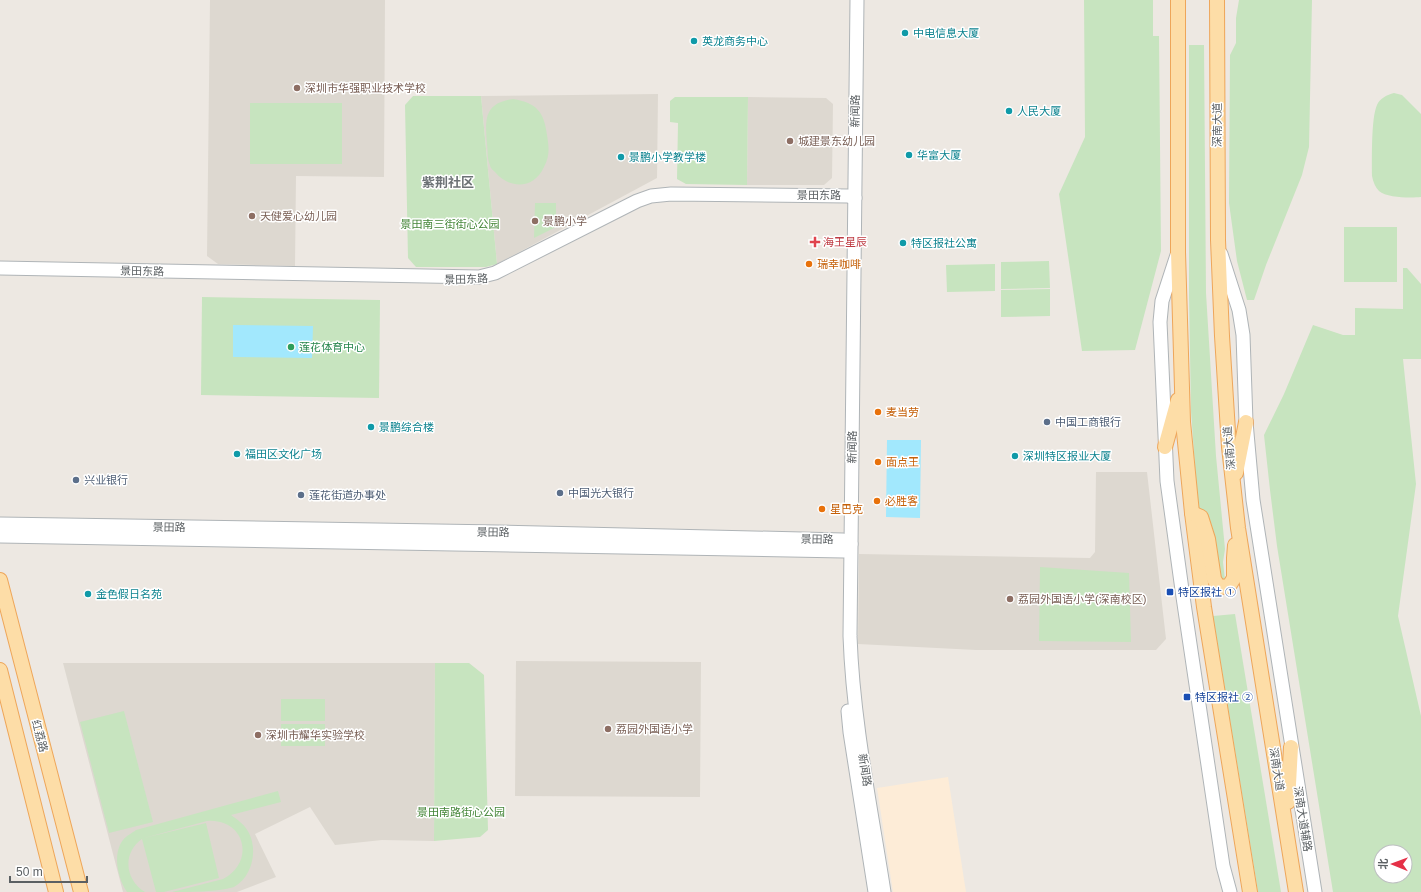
<svg xmlns="http://www.w3.org/2000/svg" width="1421" height="892" font-family="Helvetica,'Noto Sans SC',sans-serif">
<rect width="100%" height="100%" fill="#ede8e2"/>
<polygon fill="#fdecd7" points="948,777 966,892 893,892 877,788"/>
<g fill="#ddd8d0">
<polygon points="210,0 385,0 384,177 296,176 295,266 218,264 207,256"/>
<polygon points="658,94 657,178 497,264 481,96"/>
<polygon points="748,97 826,98 833,104 832,178 824,185 747,185"/>
<polygon points="1096,472 1147,472 1166,639 1156,650 976,650 858,644 859,554 1090,558 1095,552"/>
<polygon points="516,661 701,662 700,797 515,796"/>
<polygon points="63,663 435,663 434,841 382,840 335,845 310,807 255,834 276,877 237,892 123,892"/>
</g>
<g fill="#c7e4bf" fill-rule="evenodd">
<polygon points="1084,0 1153,0 1153,36 1159,36 1161,251 1135,350 1082,351 1059,194 1085,137"/>
<polygon points="1239,0 1312,0 1309,147 1302,175 1266,265 1254,300 1247,300 1237,261 1229,203 1230,55 1236,43 1236,18"/>
<polygon points="1189,45 1204,45 1206,293 1216,456 1225,549 1223,562 1225,580 1222,585 1198,509 1191,411 1189,297"/>
<path d="M 1394,93 L 1402,95 L 1421,114 L 1421,197 C 1411,198 1387,198 1379,191 C 1375,187 1373,181 1372,176 C 1372,160 1371,118 1377,105 C 1380,98 1387,95 1394,93 Z"/>
<polygon points="413,96 481,96 497,264 486,267 416,267 408,258 405,105"/>
<polygon points="675,97 748,97 747,185 686,184 677,179 678,123 670,122 670,101"/>
<path d="M 513,99 C 537,103 544,112 547,135 C 549,147 550,156 544,167 C 534,189 510,190 495,172 C 493,170 490,168 490,165 C 487,159 488,150 487,144 C 485,119 484,103 513,99 Z"/>
<rect x="250" y="103" width="92" height="61"/>
<polygon points="535,203 556,203 556,227 534,238"/>
<rect x="1344" y="227" width="53" height="55"/>
<polygon points="1049,261 1050,288 1001,289 1001,262"/>
<polygon points="995,264 995,291 947,292 946,265"/>
<path d="M 1403,268 L 1407,268 L 1421,284 L 1421,359 L 1403,359 L 1416,484 L 1398,616 L 1421,716 L 1421,892 L 1333,892 L 1277,546 L 1270,490 L 1264,435 L 1284,394 L 1313,325 L 1343,335 L 1355,335 L 1355,308 L 1403,309 ZM 1381,852 L 1405,852 L 1405,876 L 1381,876 Z"/>
<polygon points="1050,289 1050,316 1001,317 1001,290"/>
<polygon points="202,297 380,300 379,398 201,395"/>
<polygon points="1040,567 1129,573 1131,642 1039,641"/>
<polygon points="1235,614 1281,892 1258,892 1213,616"/>
<polygon points="435,663 469,663 484,675 488,830 480,837 434,841"/>
<rect x="281" y="699" width="44" height="22"/>
<polygon points="124,711 153,822 109,833 80,722"/>
<rect x="281" y="724" width="44" height="22"/>
<path d="M 278,791 L 281,802 L 231,815 C 238,820 245,825 249,833 C 258,851 252,877 234,887 C 216,892 191,892 172,892 L 223,879 C 256,862 245,818 207,821 L 144,838 L 206,823 L 219,878 L 164,892 L 156,892 L 142,839 C 122,853 125,880 145,892 L 127,892 C 118,879 112,854 123,840 C 126,836 132,833 136,830 Z"/>
</g>
<g fill="#a2e8fd">
<polygon points="233,325 313,326 312,358 233,357"/>
<polygon points="887,440 921,440 920,518 886,517"/>
</g>
<g fill="none" stroke-linecap="round" stroke-linejoin="round">
<g stroke="#afb4b7" stroke-width="15">
<g id="secondary">
<path d="M 857,0 L 850,636 C 853,722 871,808 884,892"/>
<polyline points="1221,254 1239,310 1243,335 1246,422 1253,500 1315,892"/>
<polyline points="1177,255 1162,301 1160,322 1167,481 1183,597 1223,866 1230,892"/>
<polyline points="0,268 479,277 495,273 637,201 651,196 671,194 848,196 855,198"/>
<polyline points="0,524 498,532 843,540 851,544 844,551 0,536"/>
<polyline points="848,711 850,732 875,892"/>
</g>
</g>
<g stroke="#eea65a" stroke-width="16">
<g id="primary">
<polyline points="1178,0 1178,252 1183,422 1192,513 1204,607 1250,892"/>
<polyline points="1217,0 1218,240 1222,336 1229,447 1238,528 1296,892"/>
<polyline points="1165,447 1178,400"/>
<polyline points="1236,473 1246,422"/>
<polyline points="1192,513 1201,517 1208,539 1214,579 1217,584 1221,587 1229,586 1234,578 1234,558 1235,545"/>
<polyline points="0,580 81,892"/>
<polyline points="0,670 56,892"/>
<polyline points="1288,802 1291,747"/>
</g>
</g>
<use href="#secondary" stroke="#fff" stroke-width="13"/>
<use href="#primary" stroke="#fddda7" stroke-width="14"/>
</g>
<g fill="#0f9aa8" stroke="#fff" stroke-width="1.5">
<circle cx="905" cy="33" r="4"/>
<circle cx="694" cy="41" r="4"/>
<circle cx="1009" cy="111" r="4"/>
<circle cx="909" cy="155" r="4"/>
<circle cx="621" cy="157" r="4"/>
<circle cx="903" cy="243" r="4"/>
<circle cx="371" cy="427" r="4"/>
<circle cx="237" cy="454" r="4"/>
<circle cx="1015" cy="456" r="4"/>
<circle cx="88" cy="594" r="4"/>
</g>
<g fill="#8d6e63" stroke="#fff" stroke-width="1.5">
<circle cx="297" cy="88" r="4"/>
<circle cx="790" cy="141" r="4"/>
<circle cx="252" cy="216" r="4"/>
<circle cx="535" cy="221" r="4"/>
<circle cx="1010" cy="599" r="4"/>
<circle cx="608" cy="729" r="4"/>
<circle cx="258" cy="735" r="4"/>
</g>
<path fill="#e0444e" stroke="#fff" stroke-width="1.5" d="M813 236h4v4h4v4h-4v4h-4v-4h-4v-4h4z"/>
<g fill="#e8710a" stroke="#fff" stroke-width="1.5">
<circle cx="809" cy="264" r="4"/>
<circle cx="878" cy="412" r="4"/>
<circle cx="878" cy="462" r="4"/>
<circle cx="877" cy="501" r="4"/>
<circle cx="822" cy="509" r="4"/>
</g>
<circle fill="#2e9e5b" stroke="#fff" stroke-width="1.5" cx="291" cy="347" r="4"/>
<g fill="#5c6f8a" stroke="#fff" stroke-width="1.5">
<circle cx="1047" cy="422" r="4"/>
<circle cx="76" cy="480" r="4"/>
<circle cx="560" cy="493" r="4"/>
<circle cx="301" cy="495" r="4"/>
</g>
<g fill="#1a4fb4" stroke="#fff" stroke-width="1.5">
<rect x="1166" y="588" width="8" height="8" rx="2"/>
<rect x="1183" y="693" width="8" height="8" rx="2"/>
</g>
<g text-anchor="middle" dominant-baseline="central" stroke-width="3" stroke-linejoin="round" paint-order="stroke">
<g font-size="11" fill="#0d838f" stroke="#fff" text-anchor="start">
<text x="913" y="33">中电信息大厦</text>
<text x="702" y="41">英龙商务中心</text>
<text x="1017" y="111">人民大厦</text>
<text x="917" y="155">华富大厦</text>
<text x="629" y="157">景鹏小学教学楼</text>
<text x="911" y="243">特区报社公寓</text>
<text x="379" y="427">景鹏综合楼</text>
<text x="245" y="454">福田区文化广场</text>
<text x="1023" y="456">深圳特区报业大厦</text>
<text x="96" y="594">金色假日名苑</text>
</g>
<g font-size="11" fill="#785e54" stroke="#fff" text-anchor="start">
<text x="305" y="88">深圳市华强职业技术学校</text>
<text x="798" y="141">城建景东幼儿园</text>
<text x="260" y="216">天健爱心幼儿园</text>
<text x="543" y="221">景鹏小学</text>
<text x="1018" y="599">荔园外国语小学(深南校区)</text>
<text x="616" y="729">荔园外国语小学</text>
<text x="266" y="735">深圳市耀华实验学校</text>
</g>
<g font-size="11" fill="#5b6063" stroke="#fff">
<text transform="translate(855 111) rotate(-89)">新闻路</text>
<text transform="translate(1217 125) rotate(-90)">深南大道</text>
<text x="819" y="195">景田东路</text>
<text transform="translate(142 271) rotate(1)">景田东路</text>
<text transform="translate(466 279) rotate(-2)">景田东路</text>
<text transform="translate(852 447) rotate(-89)">新闻路</text>
<text transform="translate(1229 448) rotate(-95)">深南大道</text>
<text transform="translate(169 527) rotate(1)">景田路</text>
<text transform="translate(493 532) rotate(1)">景田路</text>
<text transform="translate(817 539) rotate(1)">景田路</text>
<text transform="translate(40 736) rotate(75)">红荔路</text>
<text transform="translate(1277 769) rotate(81)">深南大道</text>
<text transform="translate(865 770) rotate(81)">新闻路</text>
<text transform="translate(1303 819) rotate(81)">深南大道辅路</text>
</g>
<g font-size="11" fill="#438537" stroke="#fff">
<text x="450" y="224">景田南三街街心公园</text>
<text x="461" y="812">景田南路街心公园</text>
</g>
<g font-size="11" fill="#be3a42" stroke="#fff" text-anchor="start">
<text x="823" y="242">海王星辰</text>
</g>
<g font-size="11" fill="#c56008" stroke="#fff" text-anchor="start">
<text x="817" y="264">瑞幸咖啡</text>
<text x="886" y="412">麦当劳</text>
<text x="886" y="462">面点王</text>
<text x="885" y="501">必胜客</text>
<text x="830" y="509">星巴克</text>
</g>
<g font-size="11" fill="#27864d" stroke="#fff" text-anchor="start">
<text x="299" y="347">莲花体育中心</text>
</g>
<g font-size="11" fill="#4e5e75" stroke="#fff" text-anchor="start">
<text x="1055" y="422">中国工商银行</text>
<text x="84" y="480">兴业银行</text>
<text x="568" y="493">中国光大银行</text>
<text x="309" y="495">莲花街道办事处</text>
</g>
<g font-size="11" fill="#164399" stroke="#fff" text-anchor="start">
<text x="1178" y="592">特区报社 ①</text>
<text x="1195" y="697">特区报社 ②</text>
</g>
<g font-size="13" font-weight="bold" fill="#6c7275" stroke="#fff">
<text x="448" y="182">紫荆社区</text>
</g>
</g>
<g transform="translate(1393 864) rotate(271)"><circle r="19" fill="#ffffff" stroke="#bdbfc1"/>
<path d="M0-3L7 15L0 10L-7 15Z" fill="#e53047"/>
<text y="-6" font-size="11" font-weight="bold" text-anchor="middle" fill="#5b6063">北</text>
</g>
<path d="M10 876v6h77v-6" fill="none" stroke="#5b6063" stroke-width="2"/>
<text x="16" y="876" font-size="12" fill="#5b6063" stroke="#ffffff" stroke-width="3" paint-order="stroke">50 m</text>
</svg>
